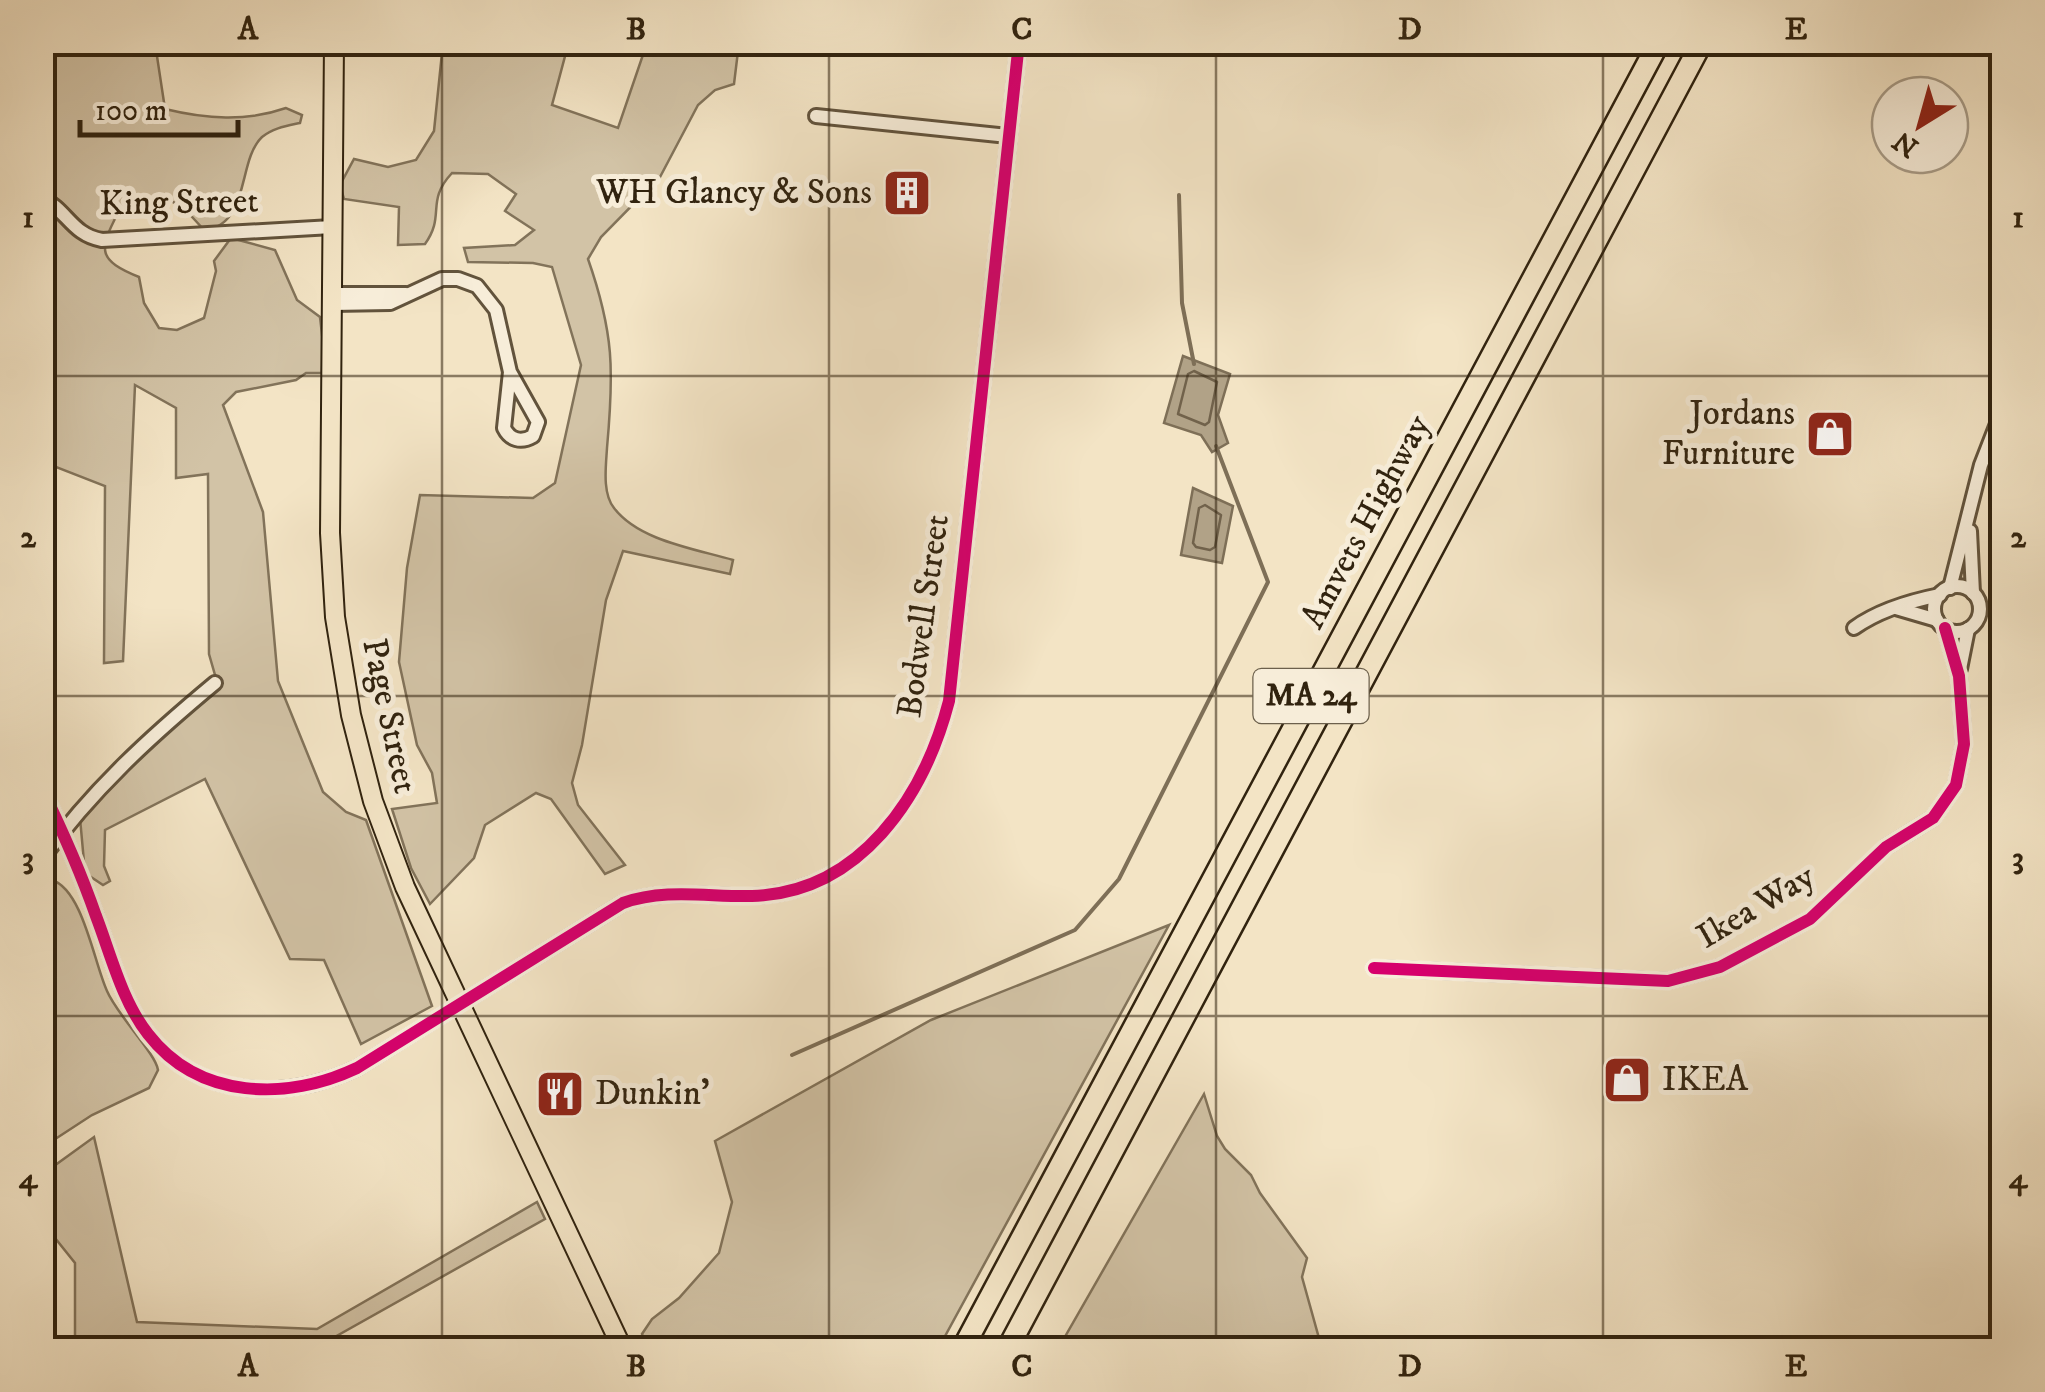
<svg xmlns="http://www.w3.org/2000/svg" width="2045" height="1392" font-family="'IM FELL DW Pica',serif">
<rect width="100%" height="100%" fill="#f3e4c5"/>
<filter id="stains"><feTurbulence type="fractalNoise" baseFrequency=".002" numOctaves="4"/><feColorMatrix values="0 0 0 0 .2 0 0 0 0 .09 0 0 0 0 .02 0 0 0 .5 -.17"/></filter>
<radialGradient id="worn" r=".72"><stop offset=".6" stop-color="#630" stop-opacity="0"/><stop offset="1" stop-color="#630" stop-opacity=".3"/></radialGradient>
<g fill="#d2c3a6" stroke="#82735a" stroke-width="2.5">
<path d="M 535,42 L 568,45 L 552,105 L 618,128 L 647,43 L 739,43 L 734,84 L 715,90 L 698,105 L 660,177 L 601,237 L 588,259 C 614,333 614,371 607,448 C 606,466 602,493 614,508 C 639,541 696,549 733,560 L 730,574 L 623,551 L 606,600 L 582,745 L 572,783 L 578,805 L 625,865 L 605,874 L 551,799 L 536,793 L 485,825 L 474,858 L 430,904 L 411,868 L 392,809 L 437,803 L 432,773 L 417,745 L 399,662 L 407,568 L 420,495 L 533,498 L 555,483 L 581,365 L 552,267 L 533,263 L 468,262 L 464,248 L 515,245 L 534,230 L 505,211 L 516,194 L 488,174 L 452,173 C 425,202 446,215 425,244 L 398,245 L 399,207 L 344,199 L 340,185 L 354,159 L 388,167 L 416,160 L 434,131 L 443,43 Z"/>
<path d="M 42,43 L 155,43 L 165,109 C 206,119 246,122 286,108 L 302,115 L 300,123 C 286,126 273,128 262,137 C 237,161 251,222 205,231 L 182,206 L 164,198 L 118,213 C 98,251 98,260 139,277 L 144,303 L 159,328 L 177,330 L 204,318 L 216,271 L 214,261 L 231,238 L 275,250 L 297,300 L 320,317 L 323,343 L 322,373 L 306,373 L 296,380 L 236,392 L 223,405 L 263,512 L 278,681 L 323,792 L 346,812 L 366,820 L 432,1006 L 361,1044 L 324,960 L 290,959 L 205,779 L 105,830 L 104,866 L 110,881 L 103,885 L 85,873 L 80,818 L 215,675 L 209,654 L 208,474 L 176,478 L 176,408 L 135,385 L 123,661 L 104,663 L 105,486 L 43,462 Z"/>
<path d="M 52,880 C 83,890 94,963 107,991 C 117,1015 156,1054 158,1070 L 149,1088 L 92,1115 L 43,1147 L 42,881 Z"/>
<polygon points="1169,925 938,1349 648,1349 642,1334 652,1319 679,1298 719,1253 732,1202 715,1141 931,1020"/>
<polygon points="1204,1094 1217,1136 1225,1149 1251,1175 1260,1193 1307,1258 1302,1277 1322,1349 1058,1349"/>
<polygon points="94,1137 137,1322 317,1329 537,1202 545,1219 324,1343 75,1337 75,1263 43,1223 43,1174"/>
</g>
<g fill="#b1a287" stroke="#7e6f57" stroke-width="2.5">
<polygon points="1183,356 1230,374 1218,415 1228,443 1212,452 1201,435 1164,423"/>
<polygon points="1193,488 1233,506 1222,563 1181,555"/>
</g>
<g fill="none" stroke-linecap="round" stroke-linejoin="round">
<g stroke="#71624b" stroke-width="2.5">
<polygon points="1194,371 1217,382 1209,422 1205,425 1178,414 1188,374"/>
<polygon points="1205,505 1221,515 1215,547 1210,550 1196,547 1193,543 1199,508"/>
</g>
<g stroke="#7e6f57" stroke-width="4">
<polyline points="1179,195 1182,303 1194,364"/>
<polyline points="792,1055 1075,930 1119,879 1268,582 1216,446"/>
</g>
<g stroke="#62533c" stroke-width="18">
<g id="minor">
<polyline points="816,116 1008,136"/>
<path d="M 42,198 C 67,210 72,235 102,240 L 332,227"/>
<polyline points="332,294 406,294"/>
<path d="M 332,304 L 390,303 L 442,279 L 458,279 L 477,286 L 496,310 L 510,372 L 504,428 C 510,440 521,443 533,436 L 538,422 L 510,372"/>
<polyline points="1970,531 1973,593"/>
<circle cx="1957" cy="609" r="23"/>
<polyline points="1950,588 1981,465 2002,411"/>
<polyline points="1896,608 1937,620"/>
<path d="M 1854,628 C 1879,610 1910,601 1940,595"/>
<polyline points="1960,669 1968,629"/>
<path d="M 42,789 C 62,830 81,873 96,916 C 111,955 122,1001 148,1034 C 199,1100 287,1101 357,1068 L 623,903 C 665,888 708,897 752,896 C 860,893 924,797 949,701 L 1019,42"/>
<path d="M 42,859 C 92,790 150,737 215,683"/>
<polyline points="1374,968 1668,981 1720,967 1810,919 1886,847 1933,818 1956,785 1964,744 1959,676 1945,628"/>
</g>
</g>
<g stroke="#31230f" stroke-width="22">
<polyline id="major" points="334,42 330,533 335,617 351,715 373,801 405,887 623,1350"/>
</g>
<g stroke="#31230f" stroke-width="25">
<g id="highway">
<polyline points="962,1350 1659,42"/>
<polyline points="1007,1350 1702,42"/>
</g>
</g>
<use href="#minor" stroke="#f7edd9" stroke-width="12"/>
<use href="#major" stroke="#f3e4c5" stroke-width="18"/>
<use href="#highway" stroke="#f3e4c5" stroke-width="20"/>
<g stroke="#f7edd9" stroke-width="19">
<g id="cycleway">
<path d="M 42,789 C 62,830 81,873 96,916 C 111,955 122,1001 148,1034 C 199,1100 287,1101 357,1068 L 623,903 C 665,888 708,897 752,896 C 860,893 924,797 949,701 L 1019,42"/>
<polyline points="1374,968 1668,981 1720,967 1810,919 1886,847 1933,818 1956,785 1964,744 1959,676 1945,628"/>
</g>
</g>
<use href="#cycleway" stroke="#d6006c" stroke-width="12"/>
</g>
<path fill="none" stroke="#31230f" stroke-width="2.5" stroke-opacity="0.55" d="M 442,42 L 442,1350M 829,42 L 829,1350M 1216,42 L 1216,1350M 1603,42 L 1603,1350M 42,376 L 2002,376M 42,696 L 2002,696M 42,1016 L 2002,1016"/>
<defs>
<g id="building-square" transform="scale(2.5)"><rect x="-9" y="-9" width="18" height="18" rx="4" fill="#8f2418" stroke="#f7edd9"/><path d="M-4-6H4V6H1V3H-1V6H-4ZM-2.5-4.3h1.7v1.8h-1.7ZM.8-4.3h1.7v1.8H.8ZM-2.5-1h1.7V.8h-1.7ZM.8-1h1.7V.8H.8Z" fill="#fff"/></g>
<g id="shop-square" transform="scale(2.5)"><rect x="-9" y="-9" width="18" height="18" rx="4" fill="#8f2418" stroke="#f7edd9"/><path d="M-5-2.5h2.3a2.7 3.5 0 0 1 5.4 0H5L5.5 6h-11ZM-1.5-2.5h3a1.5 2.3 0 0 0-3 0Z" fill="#fff"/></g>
<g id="restaurant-square" transform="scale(2.5)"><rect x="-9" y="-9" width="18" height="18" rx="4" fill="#8f2418" stroke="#f7edd9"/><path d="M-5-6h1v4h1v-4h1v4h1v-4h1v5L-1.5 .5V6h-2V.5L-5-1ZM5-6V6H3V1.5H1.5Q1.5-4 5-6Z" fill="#fff"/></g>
</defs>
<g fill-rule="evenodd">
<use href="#building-square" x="907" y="193"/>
<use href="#shop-square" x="1830" y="434"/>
<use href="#shop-square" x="1627" y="1080"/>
<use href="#restaurant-square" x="560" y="1094"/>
</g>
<g text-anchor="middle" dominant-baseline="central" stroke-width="10" stroke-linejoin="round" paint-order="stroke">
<rect fill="#f7edd9" stroke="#6c604c" stroke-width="2.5" x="1253.5" y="669" width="115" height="54" rx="8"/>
<g font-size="32" font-weight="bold" fill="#31230f">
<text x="1311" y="696">MA 24</text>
</g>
<g font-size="35" fill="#31230f" stroke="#f7edd9" text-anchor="end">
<text x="872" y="193">WH Glancy &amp; Sons</text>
<text x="1795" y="414">Jordans<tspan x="1795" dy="40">Furniture</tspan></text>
<text x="1662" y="1080" text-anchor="start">IKEA</text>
<text x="595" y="1094" text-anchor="start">Dunkin'</text>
</g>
<g font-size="35" fill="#31230f" stroke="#f7edd9">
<text transform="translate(179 203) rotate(-1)">King Street</text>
<text transform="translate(1366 522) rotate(-62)">Amvets Highway</text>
<text transform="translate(924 616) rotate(-82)">Bodwell Street</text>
<text transform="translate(389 716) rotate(78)">Page Street</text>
<text transform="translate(1756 907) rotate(-31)">Ikea Way</text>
</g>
</g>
<rect width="2045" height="1392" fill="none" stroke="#f3e4c5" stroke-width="110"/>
<g transform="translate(1920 125) rotate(217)"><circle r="48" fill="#f7edd9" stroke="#a89c88" stroke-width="2.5"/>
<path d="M0-8L18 38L0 25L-18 38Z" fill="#8f2418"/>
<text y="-15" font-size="28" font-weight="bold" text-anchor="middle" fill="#31230f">N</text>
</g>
<path d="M80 120v15h158v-15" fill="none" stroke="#31230f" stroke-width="5"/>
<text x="95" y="120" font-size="30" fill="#31230f" stroke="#f7edd9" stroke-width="8" paint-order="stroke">100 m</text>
<rect x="55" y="55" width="1935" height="1282" fill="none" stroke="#31230f" stroke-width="4"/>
<g font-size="32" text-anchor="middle" font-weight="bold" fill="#31230f">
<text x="248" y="39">A</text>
<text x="636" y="39">B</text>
<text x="1022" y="39">C</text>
<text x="1410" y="39">D</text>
<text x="1796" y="39">E</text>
<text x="28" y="227">1</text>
<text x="2018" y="227">1</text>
<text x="28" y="547">2</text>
<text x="2018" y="547">2</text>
<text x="28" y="868">3</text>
<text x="2018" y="868">3</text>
<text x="28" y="1188">4</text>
<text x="2018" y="1188">4</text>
<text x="248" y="1376">A</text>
<text x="636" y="1376">B</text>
<text x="1022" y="1376">C</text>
<text x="1410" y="1376">D</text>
<text x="1796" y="1376">E</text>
</g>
<rect width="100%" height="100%" filter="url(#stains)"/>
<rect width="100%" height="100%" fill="url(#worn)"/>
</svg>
